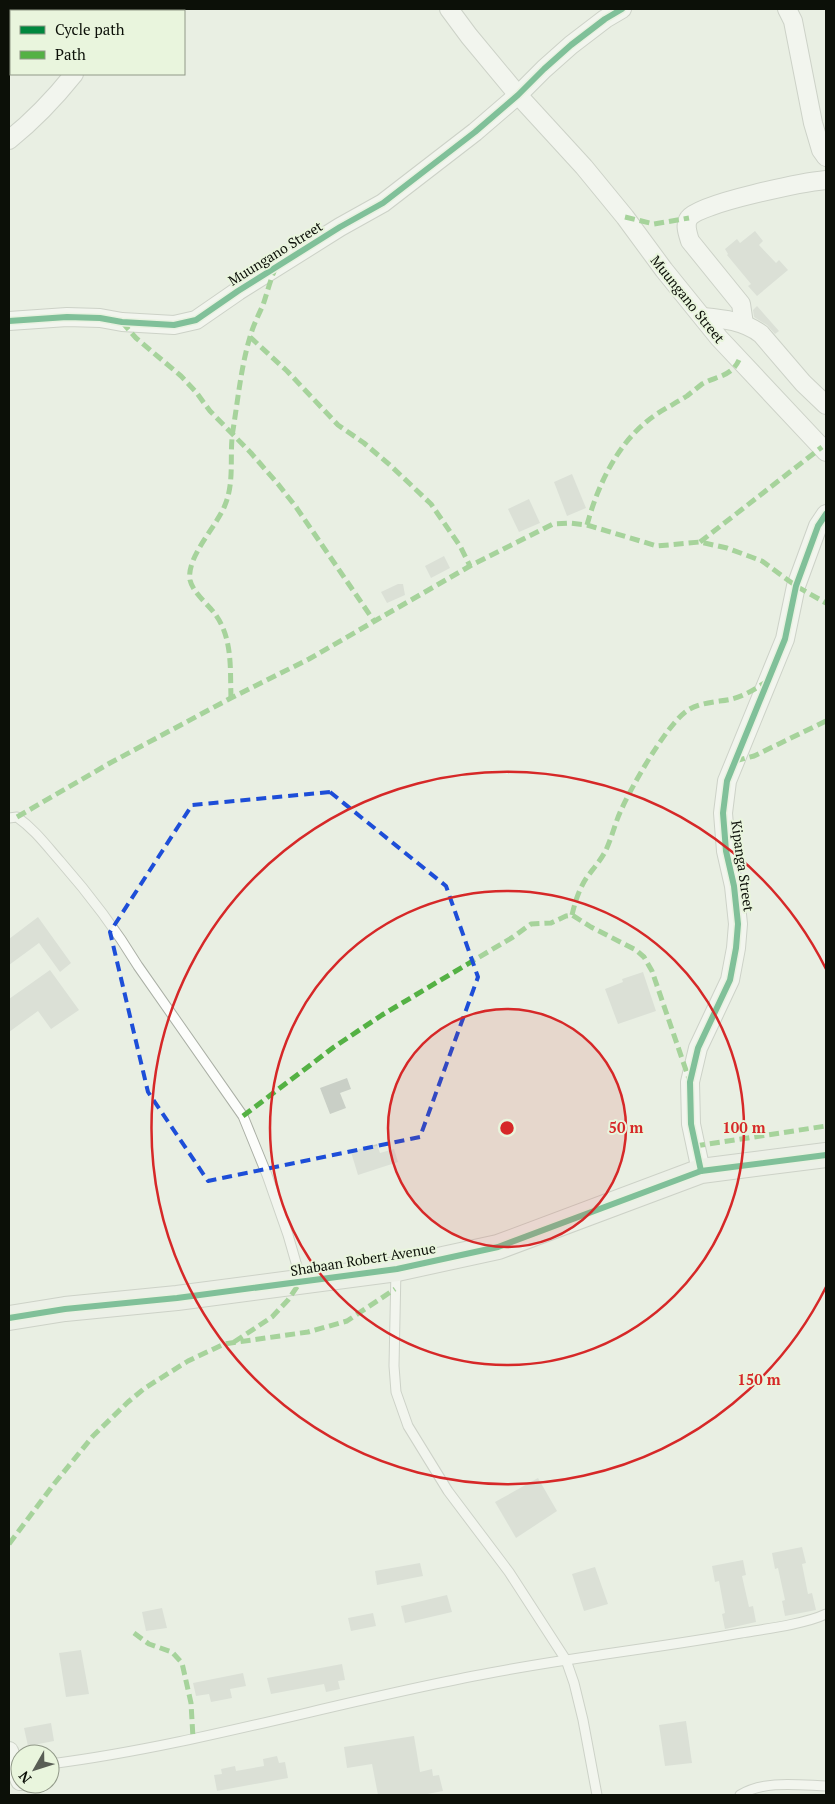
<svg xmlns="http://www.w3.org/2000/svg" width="835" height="1804" font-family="'PT Serif',serif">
<rect width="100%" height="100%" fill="#e9efe3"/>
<g fill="#c9cfc6">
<polygon points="755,231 763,241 759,245 776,263 779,260 788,270 757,296 748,286 751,284 727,255 728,254 725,249 737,239 740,243"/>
<polygon points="757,306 779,331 775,334 767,325 754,317 753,310"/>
<polygon points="572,474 586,508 567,516 554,482"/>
<polygon points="529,499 540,523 519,532 508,509"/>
<polygon points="444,556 450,568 431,578 425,566"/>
<polygon points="398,584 403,584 405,595 387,603 381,592"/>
<polygon points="38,917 71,963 60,972 39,943 9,965 9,939"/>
<polygon points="50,970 79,1010 51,1029 38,1011 9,1032 9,999"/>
<polygon points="643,972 656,1011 618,1024 605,989 623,982 622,979"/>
<polygon points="347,1078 351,1089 340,1093 346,1108 330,1114 320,1088"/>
<polygon points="377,1144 380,1153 394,1149 398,1162 358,1175 351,1152"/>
<polygon points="538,1478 557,1511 516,1538 495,1502"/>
<polygon points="802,1547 806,1563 802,1564 808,1594 812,1593 816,1610 785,1616 782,1601 785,1600 778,1568 775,1569 772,1553"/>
<polygon points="743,1560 746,1575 742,1576 749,1607 753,1606 756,1622 725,1629 722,1614 725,1613 719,1581 715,1582 712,1566"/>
<polygon points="420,1563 423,1576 377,1585 375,1571"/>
<polygon points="595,1567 608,1604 584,1611 572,1574"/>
<polygon points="447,1595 452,1612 405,1623 401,1606"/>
<polygon points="162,1608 167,1628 146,1631 142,1612"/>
<polygon points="373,1613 376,1626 351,1631 348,1618"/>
<polygon points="81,1650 89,1694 66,1697 59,1653"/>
<polygon points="342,1664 345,1680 338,1681 340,1689 326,1692 324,1684 271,1694 267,1678"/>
<polygon points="243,1673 246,1686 230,1689 232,1698 211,1702 209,1694 196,1696 193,1683"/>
<polygon points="686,1721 692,1763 665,1766 659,1725"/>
<polygon points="51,1723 54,1741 28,1746 24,1728"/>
<polygon points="414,1736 420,1772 432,1769 433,1776 439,1775 443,1791 422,1795 378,1795 372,1764 347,1768 344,1747"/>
<polygon points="277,1756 279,1763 285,1762 288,1778 217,1791 214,1775 222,1774 221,1769 235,1766 236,1771 264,1766 263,1759"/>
</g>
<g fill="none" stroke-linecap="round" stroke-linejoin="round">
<g stroke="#aaafa5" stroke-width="11">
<g id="lane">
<path d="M 9,818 L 17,817 C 34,829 46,845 60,861 C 89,894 115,928 138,966 L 243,1116 L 267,1175 L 288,1235 L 301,1280"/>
<polyline points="396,1269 394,1366 396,1392 408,1426 448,1491 509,1572 566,1660 574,1683 583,1720 597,1795"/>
<path d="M 50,1764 C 198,1745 342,1700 490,1673 C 573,1657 658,1648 741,1633 C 765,1629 805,1624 826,1614"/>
<path d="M 740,1795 C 764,1780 799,1785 826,1786"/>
</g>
</g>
<g stroke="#aaafa5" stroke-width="20">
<g id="street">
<polyline points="449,9 469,36 518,95 584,167 625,217 664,270 719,338 826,452"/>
<polyline points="787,9 793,21 813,123 821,150 826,157"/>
<polyline points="120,11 122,9"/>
<path d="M 9,140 C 34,120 54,99 74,74"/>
<path d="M 703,317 C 724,319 744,321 761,334 L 803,383 L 826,405"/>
<polyline points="9,321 67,317 100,318 122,322 174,325 196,320 238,291 340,227 383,203 475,132 518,95 544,69 571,45 605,19 622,9"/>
<path d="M 744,324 L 741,304 L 690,241 C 688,234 684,225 689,218 C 699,203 805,182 826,180"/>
<polyline points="701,1171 691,1124 690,1082 698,1048 730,980 736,948 738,924 734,886 726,851 723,813 727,781 785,639 796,586 818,526 826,514"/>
<polyline points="9,1751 20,1781"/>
</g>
</g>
<g stroke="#aaafa5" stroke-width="26">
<polyline id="secondary" points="9,1318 65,1309 177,1298 397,1269 498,1247 701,1171 826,1155"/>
</g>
<use href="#lane" stroke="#fcfdfb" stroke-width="9"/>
<use href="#street" stroke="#fcfdfb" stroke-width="18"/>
<use href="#secondary" stroke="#f0f1ea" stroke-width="24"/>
<g stroke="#54b144" stroke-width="5" stroke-dasharray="10 5" stroke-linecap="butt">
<polyline points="625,217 654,224 689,218"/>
<polyline points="122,322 136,338 181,376 196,392 210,411 251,453 278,484 296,507 374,621"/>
<polyline points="250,337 287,371 338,425 364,443 391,466 431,504 460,546 470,566"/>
<path d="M 587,525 C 597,488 615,448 645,423 C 657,412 673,405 687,396 C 692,392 697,388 702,384 C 716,376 731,377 739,360"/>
<polyline points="700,542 822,447"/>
<path d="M 231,698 C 230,670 233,638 215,614 C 208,604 193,593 190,580 C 186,557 217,526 225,505 C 235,481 229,455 233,430 C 238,399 241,367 250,337 C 253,326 258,316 263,305 C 267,293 270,281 275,269"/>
<polyline points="735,761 754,756 826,721"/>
<polyline points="17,817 110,763 231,698 309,659 470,566 553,524 569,523 587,525 657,546 700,542 727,548 762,561 796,586 826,603"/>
<path d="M 572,915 C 575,902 579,889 587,877 C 593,869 600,861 605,852 C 610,842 613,831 617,820 C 626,795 667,723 688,710 C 701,702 718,702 732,699 C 744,696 755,689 766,682"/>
<polyline points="243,1116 334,1047 382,1015 513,937 531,924 551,923 566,916 572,915 591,927 636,950 644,957 652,971 689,1079"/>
<polyline points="695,1146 826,1126"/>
<polyline points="234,1342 272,1317 288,1300 301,1281"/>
<polyline points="9,1544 54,1484 93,1436 128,1402 145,1388 188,1361 224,1344 308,1332 347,1321 395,1289"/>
<polyline points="134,1633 149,1644 172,1652 182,1663 191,1703 193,1738"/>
</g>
<g stroke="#e9f5dd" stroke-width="9">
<g id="cycleway">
<polyline points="9,321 67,317 100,318 122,322 174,325 196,320 238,291 340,227 383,203 475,132 518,95 544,69 571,45 605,19 622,9"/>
<polyline points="701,1171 691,1124 690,1082 698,1048 730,980 736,948 738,924 734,886 726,851 723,813 727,781 785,639 796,586 818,526 826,514"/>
<polyline points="9,1318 65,1309 177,1298 397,1269 498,1247 701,1171 826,1155"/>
</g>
</g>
<use href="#cycleway" stroke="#00873e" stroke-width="6"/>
</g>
<path d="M0 0H835V1804H0ZM 330,792 L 446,886 L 478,977 L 420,1137 L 208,1181 L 148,1092 L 110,932 L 192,805 Z" fill="#e9efe3" fill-opacity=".55" fill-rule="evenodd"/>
<path fill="none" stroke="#1d4ed8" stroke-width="4" stroke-dasharray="10 6" stroke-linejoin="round" d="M 330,792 L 446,886 L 478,977 L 420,1137 L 208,1181 L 148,1092 L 110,932 L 192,805 Z"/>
<circle cx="507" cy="1128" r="119" fill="#d62828" fill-opacity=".12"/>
<g fill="none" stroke="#d62828" stroke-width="2.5">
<circle cx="507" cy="1128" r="119"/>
<circle cx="507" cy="1128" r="237"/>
<path d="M826 1287A356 356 0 1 1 826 969"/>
</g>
<g text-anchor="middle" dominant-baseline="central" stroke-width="4" stroke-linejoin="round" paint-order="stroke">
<g font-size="14" fill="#0c1008" stroke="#e9f5dd">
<text transform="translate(275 253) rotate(-32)">Muungano Street</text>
<text transform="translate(688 299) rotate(51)">Muungano Street</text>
<text transform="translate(743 866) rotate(82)">Kipanga Street</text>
<text transform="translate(363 1259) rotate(-9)">Shabaan Robert Avenue</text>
</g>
</g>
<circle cx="507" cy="1128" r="8" fill="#d62828" stroke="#e9f5dd" stroke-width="2.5"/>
<g font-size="15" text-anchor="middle" font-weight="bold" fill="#d62828" stroke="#e9f5dd" stroke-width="4" stroke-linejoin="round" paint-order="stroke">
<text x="626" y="1133">50 m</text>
<text x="744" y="1133">100 m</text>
<text x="759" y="1385">150 m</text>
</g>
<rect width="835" height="1804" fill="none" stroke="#0c1008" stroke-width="20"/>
<rect x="10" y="10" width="175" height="65" fill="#e9f5dd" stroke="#919988"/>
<rect x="20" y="26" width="25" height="8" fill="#00873e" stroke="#919988"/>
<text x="55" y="35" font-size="15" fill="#0c1008">Cycle path</text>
<rect x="20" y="51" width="25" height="8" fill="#54b144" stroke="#919988"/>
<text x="55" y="60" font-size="15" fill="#0c1008">Path</text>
<g transform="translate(35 1769) rotate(231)"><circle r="24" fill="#e9f5dd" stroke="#919988"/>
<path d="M0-4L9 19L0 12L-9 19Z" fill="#595e55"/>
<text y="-8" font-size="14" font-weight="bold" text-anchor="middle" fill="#0c1008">N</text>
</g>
</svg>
